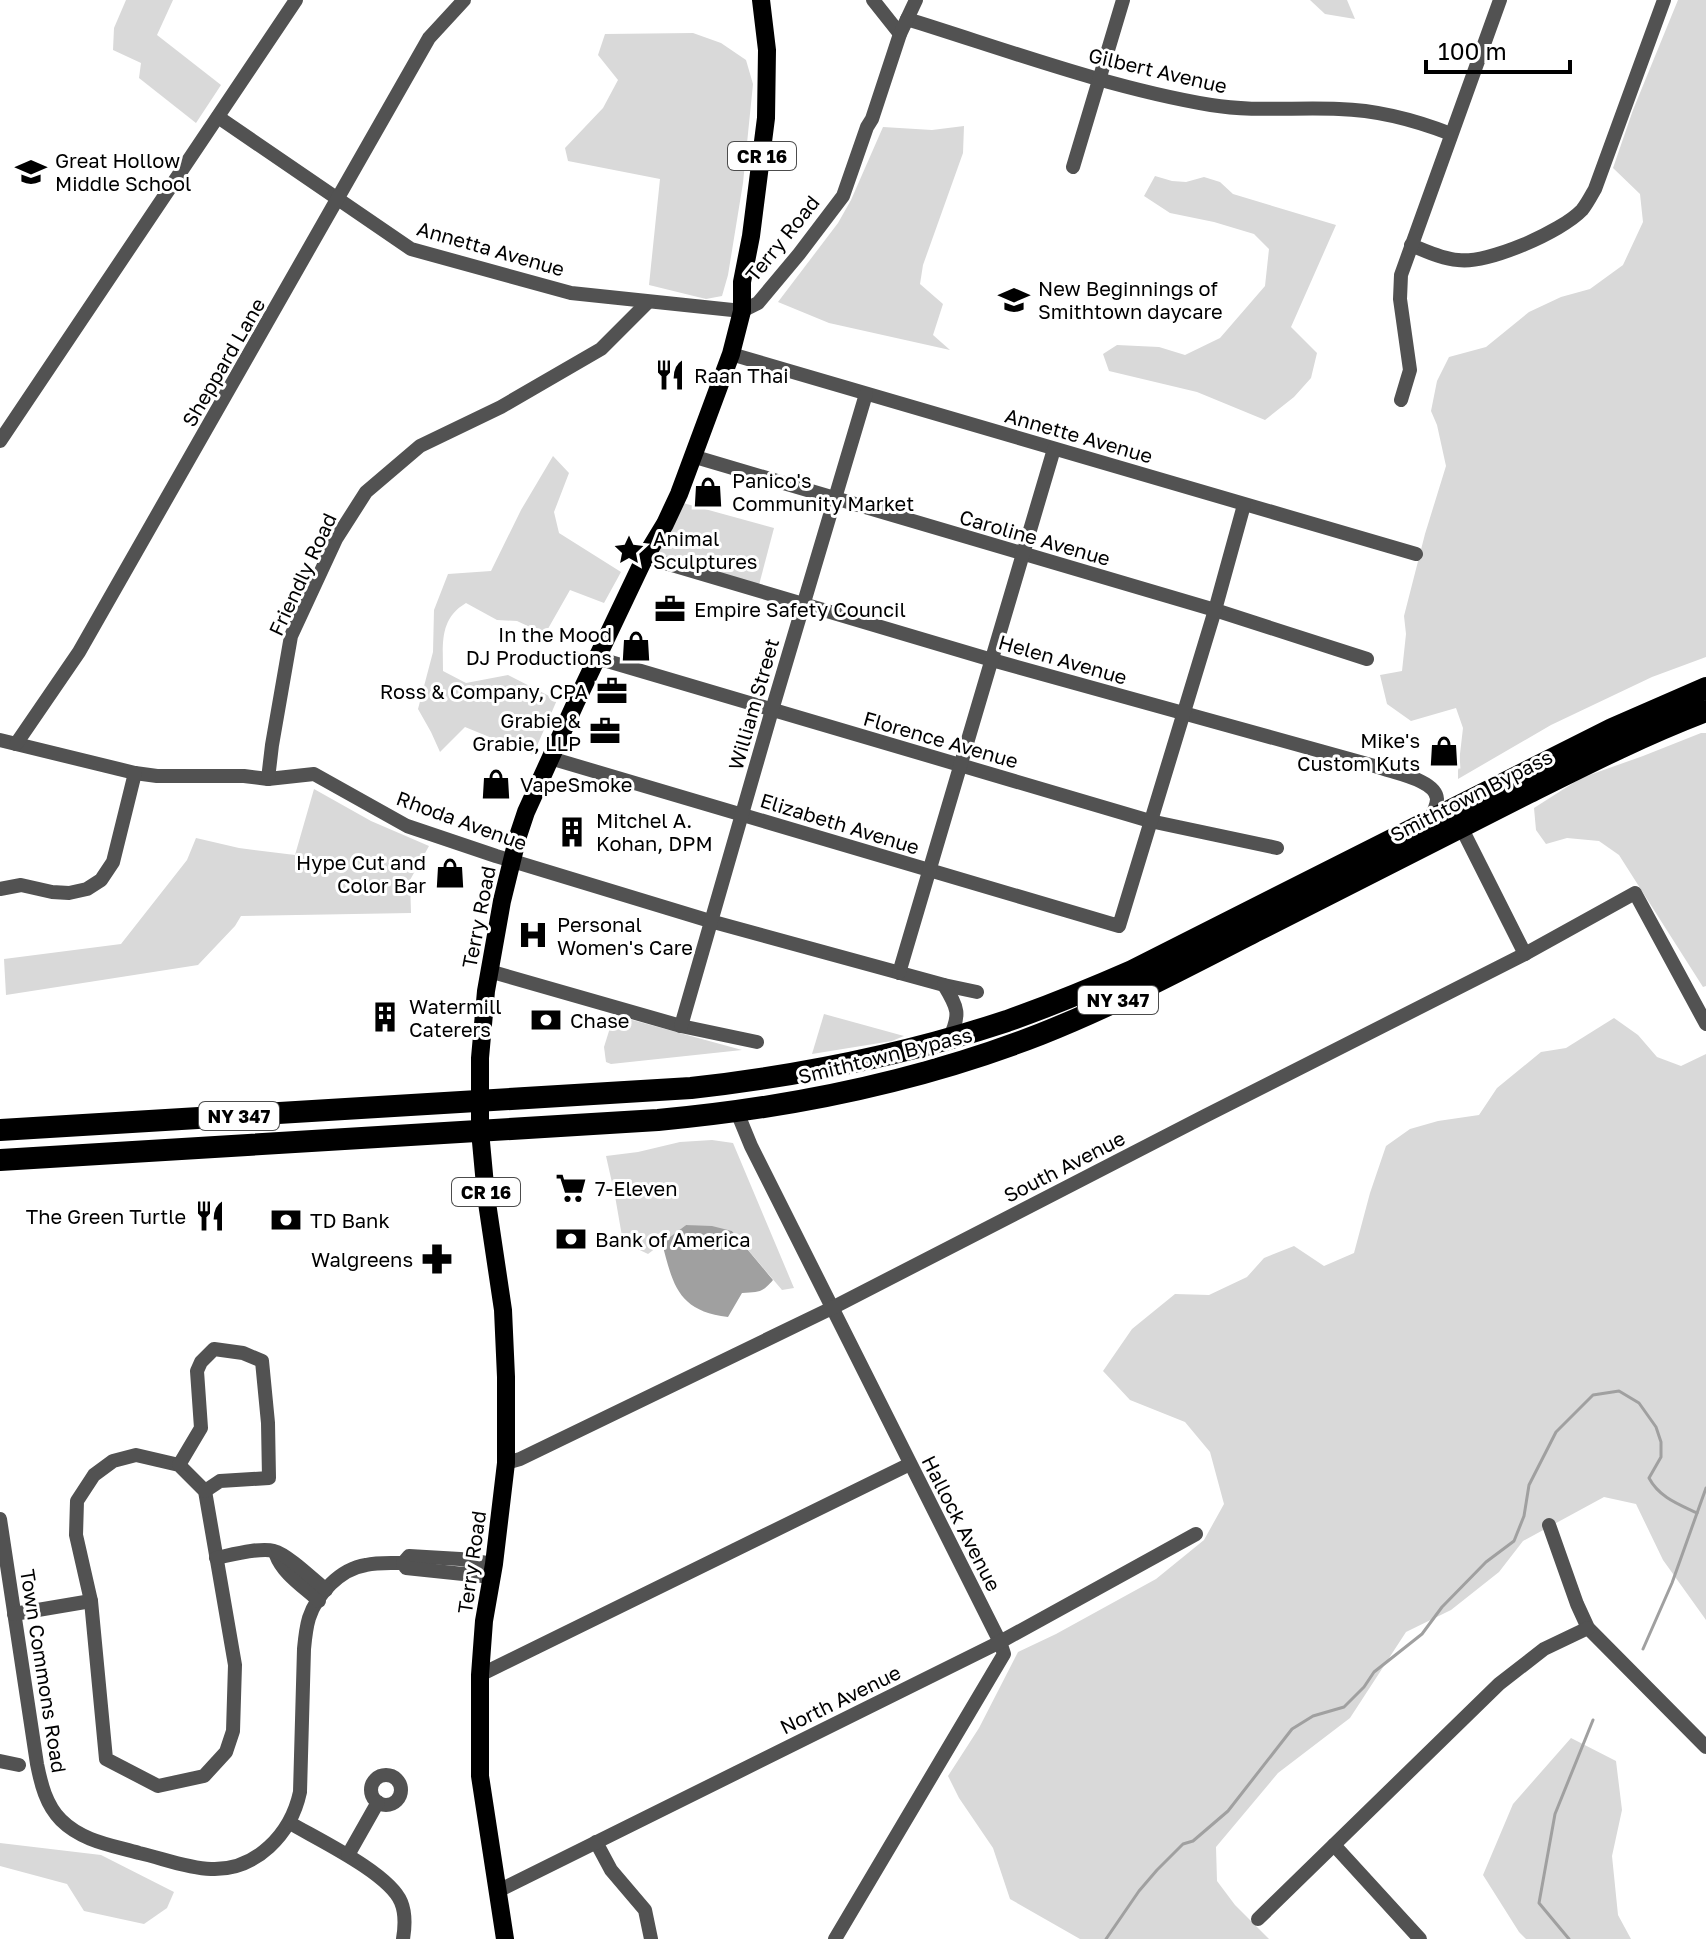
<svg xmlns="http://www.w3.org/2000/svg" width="1706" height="1939" font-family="'Golos Text',sans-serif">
<rect width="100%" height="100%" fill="#fff"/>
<g fill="#d9d9d9">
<polygon points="126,0 173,0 157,35 221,85 196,123 139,78 141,63 113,50 114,28"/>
<polygon points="1310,0 1347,0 1355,19 1325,14"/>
<polygon points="1678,0 1706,0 1706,657 1652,677 1551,725 1458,779 1458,771 1463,728 1456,708 1411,721 1387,704 1380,675 1402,671 1406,634 1404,616 1425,534 1446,466 1437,425 1431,411 1437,381 1449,357 1486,347 1529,312 1561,297 1590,289 1623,265 1643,222 1640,194 1613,168 1633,110"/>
<polygon points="693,33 721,43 746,60 753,84 743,183 728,275 722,296 706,299 649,285 660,179 568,161 565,148 603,108 618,80 598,55 605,34"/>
<polygon points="964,126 963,153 923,265 920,284 943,304 933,335 950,350 829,323 778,302 838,223 851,200 883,127 932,130"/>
<polygon points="1155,176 1172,181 1186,182 1204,177 1220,182 1233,194 1336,225 1291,327 1317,353 1311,378 1294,397 1265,420 1197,392 1109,371 1103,354 1117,345 1159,347 1185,355 1220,338 1265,286 1269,249 1254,234 1214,222 1170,213 1144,196"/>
<path d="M 553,456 L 569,473 L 554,512 L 559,533 L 621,572 L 604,603 L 570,590 L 545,634 L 517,621 L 497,620 L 466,603 C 439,619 443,644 443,671 L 466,683 L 508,675 L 557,700 L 533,755 L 465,727 L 440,752 L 431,732 L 418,709 L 433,652 L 434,610 L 448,574 L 491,571 L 521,510 Z"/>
<polygon points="683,503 774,528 759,585 658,554"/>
<polygon points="1701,733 1706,733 1706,986 1703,987 1619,855 1599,841 1567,838 1546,844 1536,830 1534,808 1581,778 1643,756"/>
<polygon points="314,789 371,821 429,846 410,880 411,913 241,916 235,926 198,965 6,995 4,959 121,944 187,860 196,838 239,848 295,855"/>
<polygon points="824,1014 904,1036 892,1041 812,1054"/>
<polygon points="614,1015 742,1050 611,1064 606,1062 604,1047"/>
<polygon points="1614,1018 1638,1035 1657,1057 1681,1066 1706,1054 1706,1620 1663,1560 1636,1504 1604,1497 1523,1541 1499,1572 1451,1610 1406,1632 1350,1718 1278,1773 1216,1847 1217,1881 1235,1905 1269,1939 1080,1939 1010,1899 993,1848 959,1798 948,1776 979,1728 1018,1652 1056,1634 1156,1579 1204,1540 1224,1504 1210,1452 1185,1422 1130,1400 1103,1371 1132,1329 1175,1294 1209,1295 1247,1277 1264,1258 1294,1246 1324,1266 1354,1253 1370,1193 1386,1146 1410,1129 1438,1121 1479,1115 1497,1088 1541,1052 1566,1048"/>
<polygon points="712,1140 733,1143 794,1288 782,1290 732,1231 686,1225 648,1254 623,1242 615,1196 606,1156 638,1152 680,1142"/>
<polygon points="1571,1738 1616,1761 1622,1810 1612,1856 1618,1915 1631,1939 1526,1939 1519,1932 1483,1875 1513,1804"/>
<polygon points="0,1843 101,1855 174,1892 167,1908 144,1924 84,1911 67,1884 0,1866"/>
</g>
<path fill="#a0a0a0" d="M 686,1225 L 712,1226 L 732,1231 L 773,1280 C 762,1293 759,1292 742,1293 L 728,1317 C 678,1311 673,1285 662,1243 Z"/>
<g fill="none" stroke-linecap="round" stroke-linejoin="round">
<g stroke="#a0a0a0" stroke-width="3">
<polyline points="1643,1649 1672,1583 1706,1488"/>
<path d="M 1106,1939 L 1139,1891 L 1157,1870 L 1183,1844 L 1193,1841 L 1228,1811 L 1292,1729 L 1313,1716 L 1344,1707 L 1364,1687 L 1374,1672 L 1422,1634 L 1442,1607 L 1486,1562 L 1514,1541 L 1524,1516 L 1529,1485 L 1556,1432 L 1593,1395 L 1619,1391 L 1639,1403 L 1656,1427 L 1661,1442 L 1661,1457 L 1649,1478 C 1659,1497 1678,1504 1697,1513"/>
<polyline points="1569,1939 1539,1903 1555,1814 1593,1720"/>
</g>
<g stroke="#525252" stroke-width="14">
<polyline points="873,0 900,34"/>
<path d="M 907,19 C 1007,50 1109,88 1211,105 C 1254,112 1296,107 1339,109 C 1378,110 1415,120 1451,134"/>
<polyline points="218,117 411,249 571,293 742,311 758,303 799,254 843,196 867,127 872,119 900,34 916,0"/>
<polyline points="1073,167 1123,0"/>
<path d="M 1411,245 C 1426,251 1442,259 1458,260 C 1488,264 1561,232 1582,210 C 1587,204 1591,196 1595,189 L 1664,0"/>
<polyline points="731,354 1416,554"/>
<polyline points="1401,400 1410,370 1400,299 1401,275 1500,0"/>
<polyline points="0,441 296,0"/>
<polyline points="692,456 1215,610 1367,659"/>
<path d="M 645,557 L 992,660 L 1378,767 C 1394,773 1436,780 1437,799 C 1437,808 1431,816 1427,823"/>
<polyline points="597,658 1150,821 1277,848"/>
<polyline points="0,740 135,773 157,776 244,776 268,779 314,774 407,826 496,856 710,921 944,985 977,992"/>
<polyline points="16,744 79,652 429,38 464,0"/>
<polyline points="550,758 1119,926 1215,610 1244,505"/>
<polyline points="268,779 272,745 291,636 336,539 366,492 420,446 501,407 601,349 648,302"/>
<polyline points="1461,827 1525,954"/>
<polyline points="0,889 21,885 52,892 69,893 87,889 101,880 113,862 135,773"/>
<polyline points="489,971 681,1026 757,1042"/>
<polyline points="899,973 1054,449"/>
<path d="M 944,985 C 958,1008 961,1014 949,1039"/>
<polyline points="681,1026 772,710 866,394"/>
<polyline points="737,1112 751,1146 1000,1642 1004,1654 835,1939"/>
<polygon points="136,1455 179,1465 205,1491 235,1665 233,1731 226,1752 204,1776 158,1786 106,1759 91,1601 76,1535 77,1501 94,1475 113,1461"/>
<polyline points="506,1463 520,1459 832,1308 1205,1116 1525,954 1635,893 1706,1024"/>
<polyline points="179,1465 201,1428 197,1371 201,1362 214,1349 243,1353 262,1361 268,1423 269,1478 220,1481 205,1491"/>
<path d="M 0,1519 L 37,1764 C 41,1784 46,1805 61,1820 C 82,1841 111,1845 139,1853 C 162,1858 186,1868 211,1869 C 256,1871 291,1834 300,1792 L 304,1649 C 305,1638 306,1628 309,1618 C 317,1594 340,1569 366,1565 C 378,1562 391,1563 403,1563 L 409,1556 L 460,1559 L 494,1564"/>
<polyline points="1549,1525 1577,1604 1588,1628 1706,1747"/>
<path d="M 276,1555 C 283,1574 304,1587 319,1601"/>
<path d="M 216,1558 C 231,1555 260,1547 274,1551 C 287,1554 314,1580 326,1590"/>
<polyline points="403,1563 406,1568 492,1577"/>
<polyline points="14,1614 91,1601"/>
<polyline points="480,1675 910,1464"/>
<polyline points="0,1761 19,1765"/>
<circle cx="386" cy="1790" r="15"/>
<path d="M 290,1823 C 317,1839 389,1873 401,1902 C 406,1914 405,1927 403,1939"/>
<polyline points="596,1842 611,1870 645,1910 651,1939"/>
<polyline points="1334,1845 1420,1939"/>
<polyline points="348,1855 378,1802"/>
<polyline points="498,1891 1000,1642 1196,1534"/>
<polyline points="1258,1919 1499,1684 1544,1649 1588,1628"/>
</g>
<polyline stroke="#000" stroke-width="18" points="505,1939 480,1776 480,1675 484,1621 494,1564 506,1463 506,1377 503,1310 486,1196 480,1131 480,1058 486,991 502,901 518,836 526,812 576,702 645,557 665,524 679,494 731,354 742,311 742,282 751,236 766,118 767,50 761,0"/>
<g stroke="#000" stroke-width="22">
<path d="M 0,1130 L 691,1088 C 798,1076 904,1055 1007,1021 C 1049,1006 1091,989 1132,971 L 1612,729 L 1706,688"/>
<path d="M 0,1160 L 658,1120 C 789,1108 918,1082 1041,1034 C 1114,1005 1184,968 1254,932 C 1344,886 1434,840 1524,795 C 1584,765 1643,735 1706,711"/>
</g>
</g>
<defs>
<g id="school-bare" transform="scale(2.4)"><path d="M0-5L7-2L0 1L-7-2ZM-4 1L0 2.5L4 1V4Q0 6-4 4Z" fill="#000" stroke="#fff" stroke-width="2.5" paint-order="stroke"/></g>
<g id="restaurant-bare" transform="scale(2.4)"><path d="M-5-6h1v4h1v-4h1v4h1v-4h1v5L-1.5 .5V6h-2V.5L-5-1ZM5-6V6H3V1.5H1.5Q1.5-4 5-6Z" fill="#000" stroke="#fff" stroke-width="2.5" paint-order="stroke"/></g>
<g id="shop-bare" transform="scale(2.4)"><path d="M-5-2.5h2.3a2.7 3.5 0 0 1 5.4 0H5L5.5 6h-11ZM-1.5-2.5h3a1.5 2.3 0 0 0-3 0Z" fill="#000" stroke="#fff" stroke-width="2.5" paint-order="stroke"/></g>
<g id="sight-bare" transform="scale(2.4)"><path d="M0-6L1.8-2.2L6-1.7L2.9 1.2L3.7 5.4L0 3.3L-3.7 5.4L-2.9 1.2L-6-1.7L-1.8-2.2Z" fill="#000" stroke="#fff" stroke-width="2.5" paint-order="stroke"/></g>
<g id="office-bare" transform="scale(2.4)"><path d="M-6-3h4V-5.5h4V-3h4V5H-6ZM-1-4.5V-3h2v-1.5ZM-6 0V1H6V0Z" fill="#000" stroke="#fff" stroke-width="2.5" paint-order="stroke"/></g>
<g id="building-bare" transform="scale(2.4)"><path d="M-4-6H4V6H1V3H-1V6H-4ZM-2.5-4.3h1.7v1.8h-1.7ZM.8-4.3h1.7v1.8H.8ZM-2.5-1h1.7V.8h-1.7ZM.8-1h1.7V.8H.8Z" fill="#000" stroke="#fff" stroke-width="2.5" paint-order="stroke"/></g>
<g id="hospital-bare" transform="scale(2.4)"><path d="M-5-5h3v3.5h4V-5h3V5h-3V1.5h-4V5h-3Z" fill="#000" stroke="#fff" stroke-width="2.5" paint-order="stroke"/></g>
<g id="bank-bare" transform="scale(2.4)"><path d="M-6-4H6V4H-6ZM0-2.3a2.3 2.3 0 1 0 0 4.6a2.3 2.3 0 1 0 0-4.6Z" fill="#000" stroke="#fff" stroke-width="2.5" paint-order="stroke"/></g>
<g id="supermarket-bare" transform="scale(2.4)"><path d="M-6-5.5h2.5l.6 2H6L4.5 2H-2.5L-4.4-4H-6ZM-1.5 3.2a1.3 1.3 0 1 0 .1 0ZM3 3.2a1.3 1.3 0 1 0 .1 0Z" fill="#000" stroke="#fff" stroke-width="2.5" paint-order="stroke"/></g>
<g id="pharmacy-bare" transform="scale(2.4)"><path d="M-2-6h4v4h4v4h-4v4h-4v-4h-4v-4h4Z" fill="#000" stroke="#fff" stroke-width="2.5" paint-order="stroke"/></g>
</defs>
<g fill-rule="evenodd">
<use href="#school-bare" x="31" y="172"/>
<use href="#school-bare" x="1014" y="300"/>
<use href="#restaurant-bare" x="670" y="375"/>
<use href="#shop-bare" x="708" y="492"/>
<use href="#sight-bare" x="629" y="550"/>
<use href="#office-bare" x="670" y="609"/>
<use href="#shop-bare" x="636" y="646"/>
<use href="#office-bare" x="612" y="691"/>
<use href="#office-bare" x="605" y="731"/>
<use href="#shop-bare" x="1444" y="751"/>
<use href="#shop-bare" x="496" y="784"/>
<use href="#building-bare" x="572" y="832"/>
<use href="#shop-bare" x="450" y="873"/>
<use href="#hospital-bare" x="533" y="935"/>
<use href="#building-bare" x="385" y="1017"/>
<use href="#bank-bare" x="546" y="1020"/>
<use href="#supermarket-bare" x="571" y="1188"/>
<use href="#restaurant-bare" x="210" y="1216"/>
<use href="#bank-bare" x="286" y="1220"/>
<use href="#bank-bare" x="571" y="1239"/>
<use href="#pharmacy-bare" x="437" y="1259"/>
</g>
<g text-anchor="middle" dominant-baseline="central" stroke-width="6" stroke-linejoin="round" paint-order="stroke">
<g fill="#fff" stroke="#4c4c4c" stroke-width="2">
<rect x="728" y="142" width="68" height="28" rx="6"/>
<rect x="1078" y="986" width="80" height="28" rx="6"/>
<rect x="199" y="1102" width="80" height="28" rx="6"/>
<rect x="452" y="1178" width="68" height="28" rx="6"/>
</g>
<g font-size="18" font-weight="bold" fill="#000">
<text x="762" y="156">CR 16</text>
<text x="1118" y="1000">NY 347</text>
<text x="239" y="1116">NY 347</text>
<text x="486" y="1192">CR 16</text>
</g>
<g font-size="20" fill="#000" stroke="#fff">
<text transform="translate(1158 70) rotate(13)">Gilbert Avenue</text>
<text transform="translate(782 238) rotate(-51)">Terry Road</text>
<text transform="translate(491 248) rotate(16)">Annetta Avenue</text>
<text transform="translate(223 362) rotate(-60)">Sheppard Lane</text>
<text transform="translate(1079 435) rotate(16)">Annette Avenue</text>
<text transform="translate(1035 537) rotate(16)">Caroline Avenue</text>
<text transform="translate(302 574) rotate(-65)">Friendly Road</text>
<text transform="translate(1063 659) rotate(16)">Helen Avenue</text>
<text transform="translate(753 704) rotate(-74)">William Street</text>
<text transform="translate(941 739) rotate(16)">Florence Avenue</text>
<text transform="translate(1471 795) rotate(-27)">Smithtown Bypass</text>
<text transform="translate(462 820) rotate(20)">Rhoda Avenue</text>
<text transform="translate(840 823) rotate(17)">Elizabeth Avenue</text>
<text transform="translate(478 917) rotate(-79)">Terry Road</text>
<text transform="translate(885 1055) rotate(-14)">Smithtown Bypass</text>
<text transform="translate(1064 1166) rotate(-27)">South Avenue</text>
<text transform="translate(962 1523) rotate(63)">Hallock Avenue</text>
<text transform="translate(471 1562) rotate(-82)">Terry Road</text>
<text transform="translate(44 1671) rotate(81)">Town Commons Road</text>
<text transform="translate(840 1699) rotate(-26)">North Avenue</text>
</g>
<g font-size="20" fill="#000" stroke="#fff" text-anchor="start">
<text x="55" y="160">Great Hollow<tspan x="55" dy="23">Middle School</tspan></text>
<text x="1038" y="288">New Beginnings of<tspan x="1038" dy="23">Smithtown daycare</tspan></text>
<text x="694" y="375">Raan Thai</text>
<text x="732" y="480">Panico's<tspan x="732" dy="23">Community Market</tspan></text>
<text x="653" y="538">Animal<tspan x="653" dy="23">Sculptures</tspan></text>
<text x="694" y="609">Empire Safety Council</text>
<text x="612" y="634" text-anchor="end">In the Mood<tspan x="612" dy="23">DJ Productions</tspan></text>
<text x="588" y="691" text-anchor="end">Ross &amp; Company, CPA</text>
<text x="581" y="720" text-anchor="end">Grabie &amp;<tspan x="581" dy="23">Grabie, LLP</tspan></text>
<text x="1420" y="740" text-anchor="end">Mike's<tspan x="1420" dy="23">Custom Kuts</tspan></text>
<text x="520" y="784">VapeSmoke</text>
<text x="596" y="820">Mitchel A.<tspan x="596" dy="23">Kohan, DPM</tspan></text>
<text x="426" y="862" text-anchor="end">Hype Cut and<tspan x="426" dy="23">Color Bar</tspan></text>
<text x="557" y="924">Personal<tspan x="557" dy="23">Women's Care</tspan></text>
<text x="409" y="1006">Watermill<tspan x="409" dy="23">Caterers</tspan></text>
<text x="570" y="1020">Chase</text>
<text x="595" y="1188">7-Eleven</text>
<text x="186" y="1216" text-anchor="end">The Green Turtle</text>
<text x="310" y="1220">TD Bank</text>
<text x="595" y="1239">Bank of America</text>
<text x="413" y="1259" text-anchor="end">Walgreens</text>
</g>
</g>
<path d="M1426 60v12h144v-12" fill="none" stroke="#000000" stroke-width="4"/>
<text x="1438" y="60" font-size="24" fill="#000000" stroke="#ffffff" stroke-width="6" paint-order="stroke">100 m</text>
</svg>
